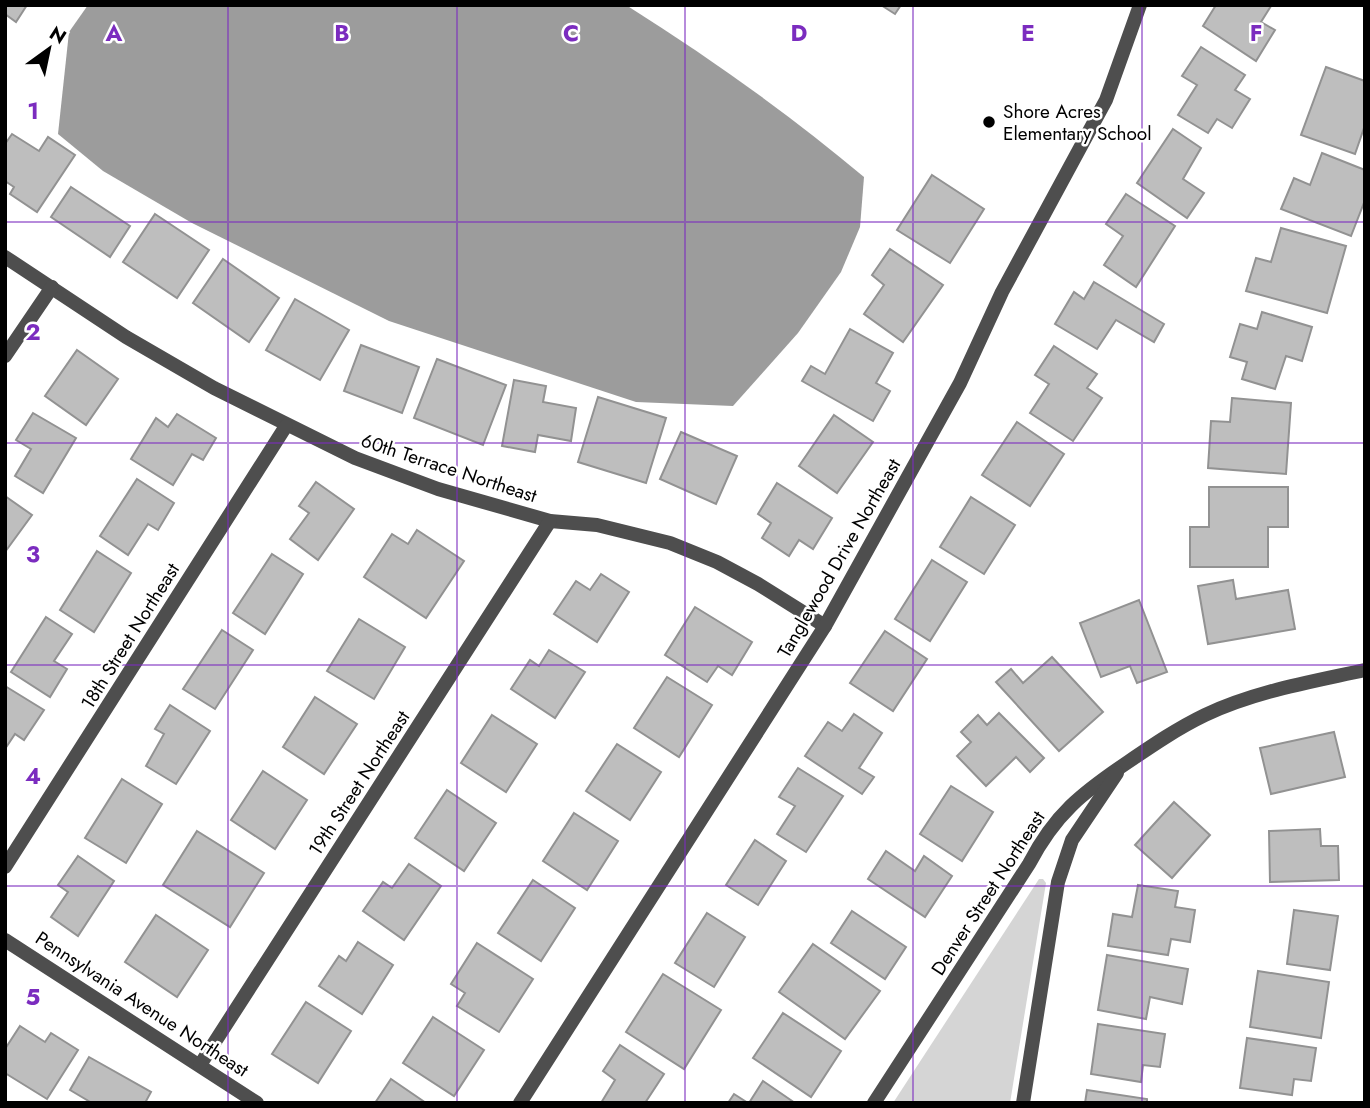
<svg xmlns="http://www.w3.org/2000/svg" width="1370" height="1108" font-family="Jost,sans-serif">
<rect width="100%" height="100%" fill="#fff"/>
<polygon fill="#d5d5d5" points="1039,879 1043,879 1046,883 1010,1103 893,1103"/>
<path fill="#9c9c9c" d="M 88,5 L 626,5 C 710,58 789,114 864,177 L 860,227 L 841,272 L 798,333 L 733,406 L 636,402 L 389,321 L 192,223 L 103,171 L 58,134 L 69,32 Z"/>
<g fill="#bebebe" stroke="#929292" stroke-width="2">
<polygon points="5,5 27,5 16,22 5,14"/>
<polygon points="881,5 901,5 895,14"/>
<polygon points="1216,5 1271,6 1261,22 1275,30 1256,61 1203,26"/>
<polygon points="1201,47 1245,75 1235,90 1250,99 1232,128 1217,119 1208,133 1178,115 1197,85 1182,76"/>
<polygon points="1326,67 1365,81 1365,125 1355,154 1301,135"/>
<polygon points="1173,129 1201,148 1183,179 1204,193 1187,218 1137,183"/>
<polygon points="12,134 39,151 48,137 75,155 37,212 10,194 14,187 5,181 5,144"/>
<polygon points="1322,153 1365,170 1365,200 1351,236 1281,209 1294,178 1310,185"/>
<polygon points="932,175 984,209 950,263 897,230"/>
<polygon points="71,187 130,226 110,257 51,217"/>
<polygon points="1126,194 1175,226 1136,287 1104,265 1123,236 1106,224"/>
<polygon points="155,214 209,250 177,298 123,262"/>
<polygon points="1281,228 1346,246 1327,313 1246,291 1256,258 1271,262"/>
<polygon points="890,249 943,285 903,342 864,314 884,285 872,275"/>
<polygon points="223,259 279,298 249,342 193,303"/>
<polygon points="1094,282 1164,324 1154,342 1116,320 1097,349 1055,324 1074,292 1084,299"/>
<polygon points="295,299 349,330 320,380 266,350"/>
<polygon points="1262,312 1312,327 1302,361 1286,356 1275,389 1242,379 1247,362 1230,357 1240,324 1257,329"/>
<polygon points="850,329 893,353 876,383 890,391 873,421 802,381 811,366 825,374"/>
<polygon points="361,345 419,367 402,413 344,391"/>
<polygon points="1054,346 1097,374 1087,388 1102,398 1073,441 1030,413 1049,384 1035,375"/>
<polygon points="77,350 118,379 86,425 45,396"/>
<polygon points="437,359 506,385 483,445 414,418"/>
<polygon points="514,380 546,386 543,402 576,408 571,441 538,435 535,452 502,446"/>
<polygon points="598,397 666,418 646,483 578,462"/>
<polygon points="1232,398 1291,403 1286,474 1208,468 1211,421 1230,422"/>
<polygon points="33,413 76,438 43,493 15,476 31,449 16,440"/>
<polygon points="177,414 216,438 203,460 192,454 173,485 131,459 156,418 168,427"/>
<polygon points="834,415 873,442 837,493 799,466"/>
<polygon points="1017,422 1064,454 1030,506 982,475"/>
<polygon points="681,432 737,456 716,504 660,479"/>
<polygon points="137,479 174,503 158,530 148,524 128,555 100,536"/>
<polygon points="316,482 354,509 318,560 290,539 309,513 299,506"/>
<polygon points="777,483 832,518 813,549 799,540 789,556 762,538 771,523 758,514"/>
<polygon points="1209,487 1288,487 1288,527 1268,527 1268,567 1190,567 1190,527 1209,527"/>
<polygon points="5,496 32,515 5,552"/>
<polygon points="971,497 1015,525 984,574 940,547"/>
<polygon points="417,530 464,561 426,618 364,577 392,534 408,544"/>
<polygon points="97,551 131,573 94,632 60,610"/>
<polygon points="272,554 303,574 265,634 233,613"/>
<polygon points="932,560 967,582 930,641 895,619"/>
<polygon points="601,574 629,592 597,642 554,614 576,581 590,590"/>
<polygon points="1233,580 1236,599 1288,590 1295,629 1208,644 1198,586"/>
<polygon points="1139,600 1167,672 1137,683 1130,666 1101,677 1080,623"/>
<polygon points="695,607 752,642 732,675 718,666 707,682 665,655"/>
<polygon points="46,617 72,634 54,661 67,669 50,697 11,672"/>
<polygon points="359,619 405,647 374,699 327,671"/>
<polygon points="222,630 253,650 215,709 183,689"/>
<polygon points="885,631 927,659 893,711 850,683"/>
<polygon points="549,650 585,672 555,718 511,689 530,660 539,666"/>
<polygon points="1052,657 1103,712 1059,751 996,682 1011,669 1023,683"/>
<polygon points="667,677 712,705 679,757 634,728"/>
<polygon points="5,686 44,710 24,740 15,734 5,749"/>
<polygon points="315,697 357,724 324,774 283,747"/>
<polygon points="170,705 210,731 176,784 146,766 164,734 155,729"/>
<polygon points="999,713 1044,758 1030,772 1016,757 986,786 957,756 971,742 961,732 978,715 987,725"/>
<polygon points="854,714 882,733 859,768 874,777 862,794 805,756 828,722 842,731"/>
<polygon points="492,715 537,744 506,792 461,763"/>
<polygon points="1334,732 1345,777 1271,794 1260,748"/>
<polygon points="617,744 661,772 630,820 586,791"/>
<polygon points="798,768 843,796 806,852 777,834 795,806 779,797"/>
<polygon points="263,771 307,800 275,849 231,820"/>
<polygon points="122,779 162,804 126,863 85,838"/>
<polygon points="951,786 993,812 962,861 920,834"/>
<polygon points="447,790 496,823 464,871 415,838"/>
<polygon points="1174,802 1210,835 1172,878 1135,845"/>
<polygon points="574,813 618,841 587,890 543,861"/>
<polygon points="1320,829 1321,846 1338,846 1339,880 1270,882 1269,831"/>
<polygon points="197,831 264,873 230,927 163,885"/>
<polygon points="755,840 786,861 758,905 726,885"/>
<polygon points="886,851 915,871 924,856 952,876 925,917 868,879"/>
<polygon points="78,856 114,881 78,936 51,917 68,892 58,885"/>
<polygon points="409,864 441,886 404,940 363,911 383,882 392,888"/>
<polygon points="533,880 575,908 541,961 498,933"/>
<polygon points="1138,885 1178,891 1175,907 1195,910 1190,942 1171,939 1168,955 1108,946 1113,914 1132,917"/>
<polygon points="1294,910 1338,916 1330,970 1287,964"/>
<polygon points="852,911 906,947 885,979 831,943"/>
<polygon points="707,913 745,937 714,987 675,963"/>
<polygon points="156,915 208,950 177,997 125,962"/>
<polygon points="358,942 393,965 362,1014 319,986 339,956 346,961"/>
<polygon points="477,943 533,979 499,1032 457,1006 465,993 451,984"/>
<polygon points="813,944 880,991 845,1039 779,992"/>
<polygon points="1107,955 1188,969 1182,1004 1150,997 1146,1019 1098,1010"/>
<polygon points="1258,971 1329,982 1321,1038 1250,1027"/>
<polygon points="663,974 721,1010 684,1069 626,1032"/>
<polygon points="306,1002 351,1031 318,1083 272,1054"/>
<polygon points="783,1013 841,1051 811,1097 753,1058"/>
<polygon points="433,1017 484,1050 454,1096 403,1063"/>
<polygon points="1098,1024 1165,1034 1160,1067 1143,1065 1141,1082 1091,1074"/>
<polygon points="20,1026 45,1042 51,1033 78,1050 47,1099 5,1073 5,1049"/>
<polygon points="1247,1038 1316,1048 1311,1081 1294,1079 1292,1095 1240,1088"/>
<polygon points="620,1045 664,1074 645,1103 601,1103 615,1080 603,1071"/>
<polygon points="89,1057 151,1092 145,1103 92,1103 70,1090"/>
<polygon points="391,1079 426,1103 375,1103"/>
<polygon points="763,1081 795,1103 749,1103"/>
<polygon points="1087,1090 1147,1099 1147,1103 1085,1103"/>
<polygon points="734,1094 748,1103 728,1103"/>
</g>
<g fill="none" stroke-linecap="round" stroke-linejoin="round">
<g stroke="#4e4e4e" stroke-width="14">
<polyline points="5,257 126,337 214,388 355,458 438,489 550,521 597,525 670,543 717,562 758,584 825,626"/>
<polyline points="5,356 52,287"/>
<polyline points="5,867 286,426"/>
<polyline points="5,940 257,1103"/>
<polyline points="200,1065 550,521"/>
<polyline points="520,1103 825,626 960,383 1002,292 1106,100 1140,5"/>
<path d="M 874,1103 L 1029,864 C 1055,814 1082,793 1128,762 C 1153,745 1178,728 1205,715 C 1256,691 1311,682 1365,670"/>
<polyline points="1023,1103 1058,882 1072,840 1117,773"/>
</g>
</g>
<path fill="none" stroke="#7b2cbf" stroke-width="2" stroke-opacity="0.55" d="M 228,5 L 228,1103M 457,5 L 457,1103M 685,5 L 685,1103M 913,5 L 913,1103M 1142,5 L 1142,1103M 5,222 L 1365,222M 5,443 L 1365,443M 5,665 L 1365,665M 5,886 L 1365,886"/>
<circle fill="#000" stroke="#fff" stroke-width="2.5" cx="989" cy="122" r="7"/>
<g text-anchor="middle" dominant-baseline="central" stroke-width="5" stroke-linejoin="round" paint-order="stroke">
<g font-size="19" fill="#000" stroke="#fff" text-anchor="start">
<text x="1003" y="111">Shore Acres<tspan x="1003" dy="22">Elementary School</tspan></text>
</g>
<g font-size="19" fill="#000" stroke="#fff">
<text transform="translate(449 468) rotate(18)">60th Terrace Northeast</text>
<text transform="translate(839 558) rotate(-60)">Tanglewood Drive Northeast</text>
<text transform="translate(130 636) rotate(-58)">18th Street Northeast</text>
<text transform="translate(359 783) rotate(-57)">19th Street Northeast</text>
<text transform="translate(988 893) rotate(-57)">Denver Street Northeast</text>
<text transform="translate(142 1004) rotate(33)">Pennsylvania Avenue Northeast</text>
</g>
</g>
<g font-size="23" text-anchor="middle" font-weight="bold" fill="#7b2cbf" stroke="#fff" stroke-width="5" stroke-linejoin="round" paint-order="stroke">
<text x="114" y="41">A</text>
<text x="342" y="41">B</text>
<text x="571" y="41">C</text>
<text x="799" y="41">D</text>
<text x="1028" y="41">E</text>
<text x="1256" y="41">F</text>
<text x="33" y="119">1</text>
<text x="33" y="340">2</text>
<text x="33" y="562">3</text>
<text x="33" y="784">4</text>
<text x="33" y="1005">5</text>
</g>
<rect width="1370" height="1108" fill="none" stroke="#000000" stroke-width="14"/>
<g transform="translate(49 49) rotate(33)" stroke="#ffffff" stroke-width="5" paint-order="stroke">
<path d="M0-5L12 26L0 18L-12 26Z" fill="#000000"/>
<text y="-10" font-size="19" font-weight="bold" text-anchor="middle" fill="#000000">N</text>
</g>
</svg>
